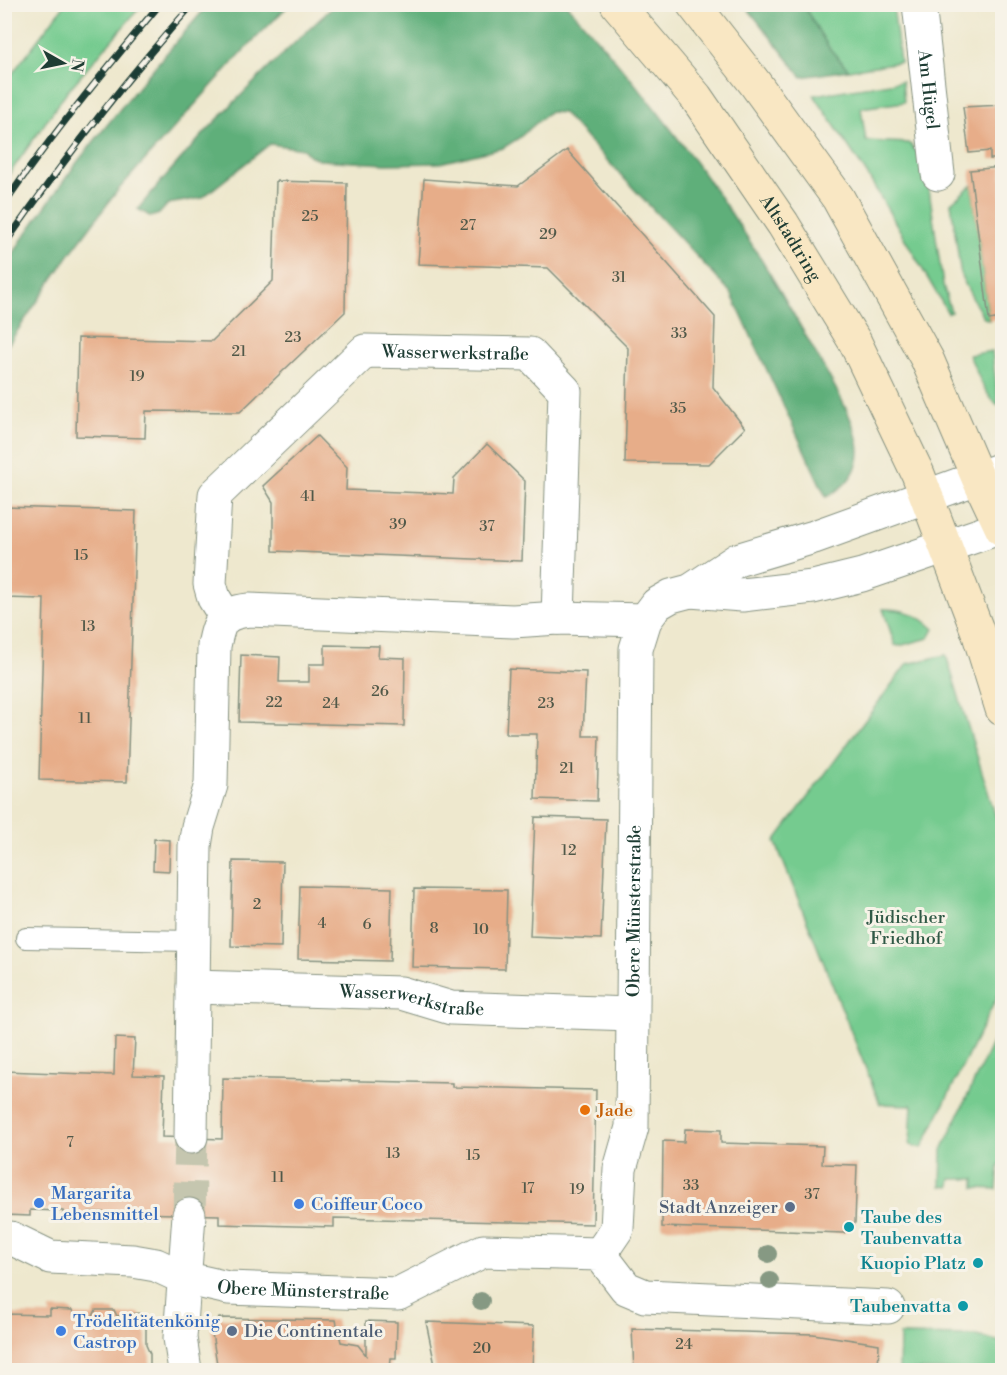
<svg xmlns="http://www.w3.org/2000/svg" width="1007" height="1375" font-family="'Libre Bodoni',serif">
<rect width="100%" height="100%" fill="#f7f3e8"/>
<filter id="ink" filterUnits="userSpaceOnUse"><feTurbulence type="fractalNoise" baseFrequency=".0167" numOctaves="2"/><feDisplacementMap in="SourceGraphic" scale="12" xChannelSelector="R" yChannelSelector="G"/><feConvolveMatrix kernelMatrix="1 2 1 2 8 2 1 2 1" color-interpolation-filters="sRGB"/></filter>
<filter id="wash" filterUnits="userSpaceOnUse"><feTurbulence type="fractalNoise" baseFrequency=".008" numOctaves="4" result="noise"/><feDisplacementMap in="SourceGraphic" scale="24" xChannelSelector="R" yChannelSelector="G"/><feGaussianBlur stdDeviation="1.35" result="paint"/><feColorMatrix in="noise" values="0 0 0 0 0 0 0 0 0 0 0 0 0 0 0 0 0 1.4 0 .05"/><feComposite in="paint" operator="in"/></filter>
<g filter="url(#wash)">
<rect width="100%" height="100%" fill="#eee8ce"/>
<g fill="#74cb8f" stroke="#4a8462" stroke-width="1.5">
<polygon points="65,4 142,5 66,93 5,180 5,83"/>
<polygon points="803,5 893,5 900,62 849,70 829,48"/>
<polygon points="902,81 904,102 861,108 866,141 909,143 921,156 927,176 943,285 951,312 948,313 867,174 814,95"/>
<polygon points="972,185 989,320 984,318 976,305 961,276 951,203"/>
<path d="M 992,351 L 998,401 L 1002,407 C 987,403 976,369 969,355 Z"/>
<path d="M 883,609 C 905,609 918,614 934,629 L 929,638 L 899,646 L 895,645 Z"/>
<polygon points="946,655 1002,837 1002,987 922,1148 910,1145 912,1105 880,1104 775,841 907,664"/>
<polygon points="1002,1022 1002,1163 999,1165 997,1189 975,1188 975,1179 951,1179 950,1187 941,1186 942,1150"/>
<polygon points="999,1279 1002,1279 1002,1322 998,1321"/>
<polygon points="900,1335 976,1336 1002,1342 1002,1370 899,1370"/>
</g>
<g fill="#5faf7a" stroke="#3f7657" stroke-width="1.5">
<path d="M 336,4 L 567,5 C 627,71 683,141 733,216 C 763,260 789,306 815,352 C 829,377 859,424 859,452 C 859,473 844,488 826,497 L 731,293 L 563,113 L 549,112 L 519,138 L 503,148 L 440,163 L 386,164 L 320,160 L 310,156 L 303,149 L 270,144 L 202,198 L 168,204 L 159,214 L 151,217 L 138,209 C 198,135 266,69 336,4 Z"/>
<polygon points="208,5 289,5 244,50 118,190 69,255 5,349 5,268 21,241 78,161 146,77"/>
<polygon points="745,5 803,5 829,48 849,70 802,77"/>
</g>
<g id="blocks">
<g fill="#e7ad89">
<polygon points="979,4 1002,4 1002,8 979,10"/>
<polygon points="1002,105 1002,159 990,159 990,151 969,153 963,107"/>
<polygon points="567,150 715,317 713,387 745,428 709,464 625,463 628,348 548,268 418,264 424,179 518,186"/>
<polygon points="1002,167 1002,318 989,320 970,170"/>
<polygon points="276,181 347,183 345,312 240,412 146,411 145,438 76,436 78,338 212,341 273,281"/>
<polygon points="1002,348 1002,376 1001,376 998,349"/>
<polygon points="317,436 347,467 346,490 453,494 454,478 487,444 525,481 522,561 273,551 273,502 263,486"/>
<polygon points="4,507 136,511 127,782 39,780 44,599 4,598"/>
<polygon points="325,645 379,646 378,657 405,658 404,726 239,722 241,655 280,657 279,682 309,682 309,664 325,664"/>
<polygon points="509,669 586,672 583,736 599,736 597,801 535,799 537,734 506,734"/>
<polygon points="535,817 606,819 601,939 530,936"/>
<polygon points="154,839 170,840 169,871 153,870"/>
<polygon points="233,861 283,862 281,947 231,946"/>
<polygon points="300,886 392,888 390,961 298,959"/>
<polygon points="414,889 507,890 505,969 412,967"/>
<polygon points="115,1038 135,1039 133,1075 164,1076 162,1137 222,1139 223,1078 452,1083 452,1087 596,1090 593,1224 334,1218 334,1227 219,1224 219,1215 89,1212 89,1218 64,1217 63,1211 30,1210 30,1216 4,1215 4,1071 114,1075"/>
<polygon points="685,1129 721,1130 721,1143 823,1146 822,1164 857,1165 855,1223 844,1233 662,1227 663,1141 684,1142"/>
<polygon points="50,1309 72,1310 74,1315 93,1316 96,1310 114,1310 117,1316 139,1313 146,1325 146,1345 150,1354 150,1370 4,1370 4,1314 50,1315"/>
<polygon points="219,1318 336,1320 341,1342 358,1345 366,1355 366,1321 397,1322 396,1358 391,1358 390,1370 218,1370 211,1327"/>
<polygon points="426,1322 534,1326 532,1370 436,1370"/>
<polygon points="632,1329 813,1334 879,1344 878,1370 634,1370"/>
</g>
</g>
</g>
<g filter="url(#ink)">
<use href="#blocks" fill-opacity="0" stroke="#869281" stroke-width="1.5"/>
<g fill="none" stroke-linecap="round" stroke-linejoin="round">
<polyline stroke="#c5c6af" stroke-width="33" stroke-dasharray="33 16" stroke-linecap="butt" points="189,1215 191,1137"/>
<g stroke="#869281" stroke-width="22">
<polyline id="service" points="26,938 194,941"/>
</g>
<g stroke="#869281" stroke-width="35">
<g id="minor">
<path id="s1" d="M 919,4 L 938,174"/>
<polyline points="690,591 742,595 813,587 862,575 1002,527"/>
<path id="s2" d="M 225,616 L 214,598 L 210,584 L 215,495 L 365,351 L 530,354 L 565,391 L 558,618"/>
<path id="s3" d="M 193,987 L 401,993 L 451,1008 L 632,1014"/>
<path d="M 191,1137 L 195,846 L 198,827 L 211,785 L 214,646 C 219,621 222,613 249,610 L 513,621 L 558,618 L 645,620"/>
<path id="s4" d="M 4,1238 L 11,1238 L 50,1257 L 133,1261 L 156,1265 L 184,1278 L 228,1288 L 398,1294 L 483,1251 L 600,1254 L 626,1288 L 645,1296 L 888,1307"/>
<path id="s5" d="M 600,1254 L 617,1229 L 620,1169 L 632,1127 L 636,649 L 645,620 L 657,604 L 671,596 L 690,591 L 737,560 L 814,537 L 1002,469"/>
<polyline points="185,1370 180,1338 189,1215"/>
</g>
</g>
<g stroke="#869281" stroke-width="35">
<g id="secondary">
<path id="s6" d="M 617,4 L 696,97 L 783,224 L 855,342 L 918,474 L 979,635 L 1002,709"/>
<polyline points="693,4 754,82 838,198 927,359 978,478 1002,529"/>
</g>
</g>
<use href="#service" stroke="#fff" stroke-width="20"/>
<use href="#minor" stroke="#fff" stroke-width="33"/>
<use href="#secondary" stroke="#f9e7c3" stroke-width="33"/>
<g stroke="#1f3d34" stroke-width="7">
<g id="rail">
<path d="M 4,204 C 52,134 106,69 160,4"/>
<path d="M 4,245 C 63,161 124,80 193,4"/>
</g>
</g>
<use href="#rail" stroke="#f7f3e8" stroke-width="4.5" stroke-dasharray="14" stroke-linecap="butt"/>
</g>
<g fill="#869983">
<circle cx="768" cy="1254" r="9"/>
<circle cx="770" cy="1281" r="9"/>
<circle cx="481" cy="1301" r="9"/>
</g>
</g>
<circle fill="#e8710a" stroke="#f7f3e8" stroke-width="2" cx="585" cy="1110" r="6"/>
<g fill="#3f7fe0" stroke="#f7f3e8" stroke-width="2">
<circle cx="39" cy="1203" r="6"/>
<circle cx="299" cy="1204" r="6"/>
<circle cx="61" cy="1331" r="6"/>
</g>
<g fill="#5c6f8a" stroke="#f7f3e8" stroke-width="2">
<circle cx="790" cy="1207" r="6"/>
<circle cx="232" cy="1331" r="6"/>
</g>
<g fill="#0f9aa8" stroke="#f7f3e8" stroke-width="2">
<circle cx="849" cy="1227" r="6"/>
<circle cx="978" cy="1263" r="6"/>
<circle cx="963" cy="1306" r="6"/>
</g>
<g text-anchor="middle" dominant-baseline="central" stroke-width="6" stroke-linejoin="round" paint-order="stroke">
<g font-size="15" fill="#515949">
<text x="310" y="216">25</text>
<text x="468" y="225">27</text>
<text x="548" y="234">29</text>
<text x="619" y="277">31</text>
<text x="679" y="333">33</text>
<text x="293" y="337">23</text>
<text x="239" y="351">21</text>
<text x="137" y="376">19</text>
<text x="678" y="408">35</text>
<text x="308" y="496">41</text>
<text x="398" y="524">39</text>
<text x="487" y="526">37</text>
<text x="81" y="555">15</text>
<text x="88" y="626">13</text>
<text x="380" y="691">26</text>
<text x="274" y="702">22</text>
<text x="331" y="703">24</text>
<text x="546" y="703">23</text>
<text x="85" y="718">11</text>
<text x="567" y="768">21</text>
<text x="569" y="850">12</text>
<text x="257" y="904">2</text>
<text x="322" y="923">4</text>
<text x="367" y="924">6</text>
<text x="434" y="928">8</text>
<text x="481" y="929">10</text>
<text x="70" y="1142">7</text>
<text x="393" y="1153">13</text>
<text x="473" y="1155">15</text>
<text x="278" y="1177">11</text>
<text x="691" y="1185">33</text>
<text x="528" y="1188">17</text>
<text x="577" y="1189">19</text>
<text x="812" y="1194">37</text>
<text x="684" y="1344">24</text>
<text x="482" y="1348">20</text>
</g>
<g font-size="18" fill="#1f3d34" stroke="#f7f3e8">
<text stroke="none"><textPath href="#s1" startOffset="86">Am Hügel</textPath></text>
<text stroke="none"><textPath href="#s6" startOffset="292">Altstadtring</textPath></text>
<text stroke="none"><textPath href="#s2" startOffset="423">Wasserwerkstraße</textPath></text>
<text stroke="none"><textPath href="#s5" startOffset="350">Obere Münsterstraße</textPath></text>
<text stroke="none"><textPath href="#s3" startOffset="220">Wasserwerkstraße</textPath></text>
<text stroke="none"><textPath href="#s4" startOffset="308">Obere Münsterstraße</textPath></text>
</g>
<g font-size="18" fill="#305946" stroke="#f7f3e8">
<text x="906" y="917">Jüdischer<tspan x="906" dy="21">Friedhof</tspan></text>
</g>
<g font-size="18" fill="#c56008" stroke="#f7f3e8" text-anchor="start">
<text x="597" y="1110">Jade</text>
</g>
<g font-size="18" fill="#366cbe" stroke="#f7f3e8" text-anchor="start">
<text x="51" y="1193">Margarita<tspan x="51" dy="21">Lebensmittel</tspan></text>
<text x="311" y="1204">Coiffeur Coco</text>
<text x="73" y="1321">Trödelitätenkönig<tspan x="73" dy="21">Castrop</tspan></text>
</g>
<g font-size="18" fill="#4e5e75" stroke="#f7f3e8" text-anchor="end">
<text x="778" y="1207">Stadt Anzeiger</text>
<text x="244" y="1331" text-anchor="start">Die Continentale</text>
</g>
<g font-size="18" fill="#0d838f" stroke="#f7f3e8" text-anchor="end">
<text x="861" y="1217" text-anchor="start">Taube des<tspan x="861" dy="21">Taubenvatta</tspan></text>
<text x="966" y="1263">Kuopio Platz</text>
<text x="951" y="1306">Taubenvatta</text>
</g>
</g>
<rect width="1007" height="1375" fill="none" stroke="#f7f3e8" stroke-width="24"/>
<g transform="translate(63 63) rotate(99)" stroke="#f7f3e8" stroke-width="4.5" paint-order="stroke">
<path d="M0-4.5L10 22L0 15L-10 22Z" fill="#1f3d34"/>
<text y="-9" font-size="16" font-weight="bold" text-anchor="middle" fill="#1f3d34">N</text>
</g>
</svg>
